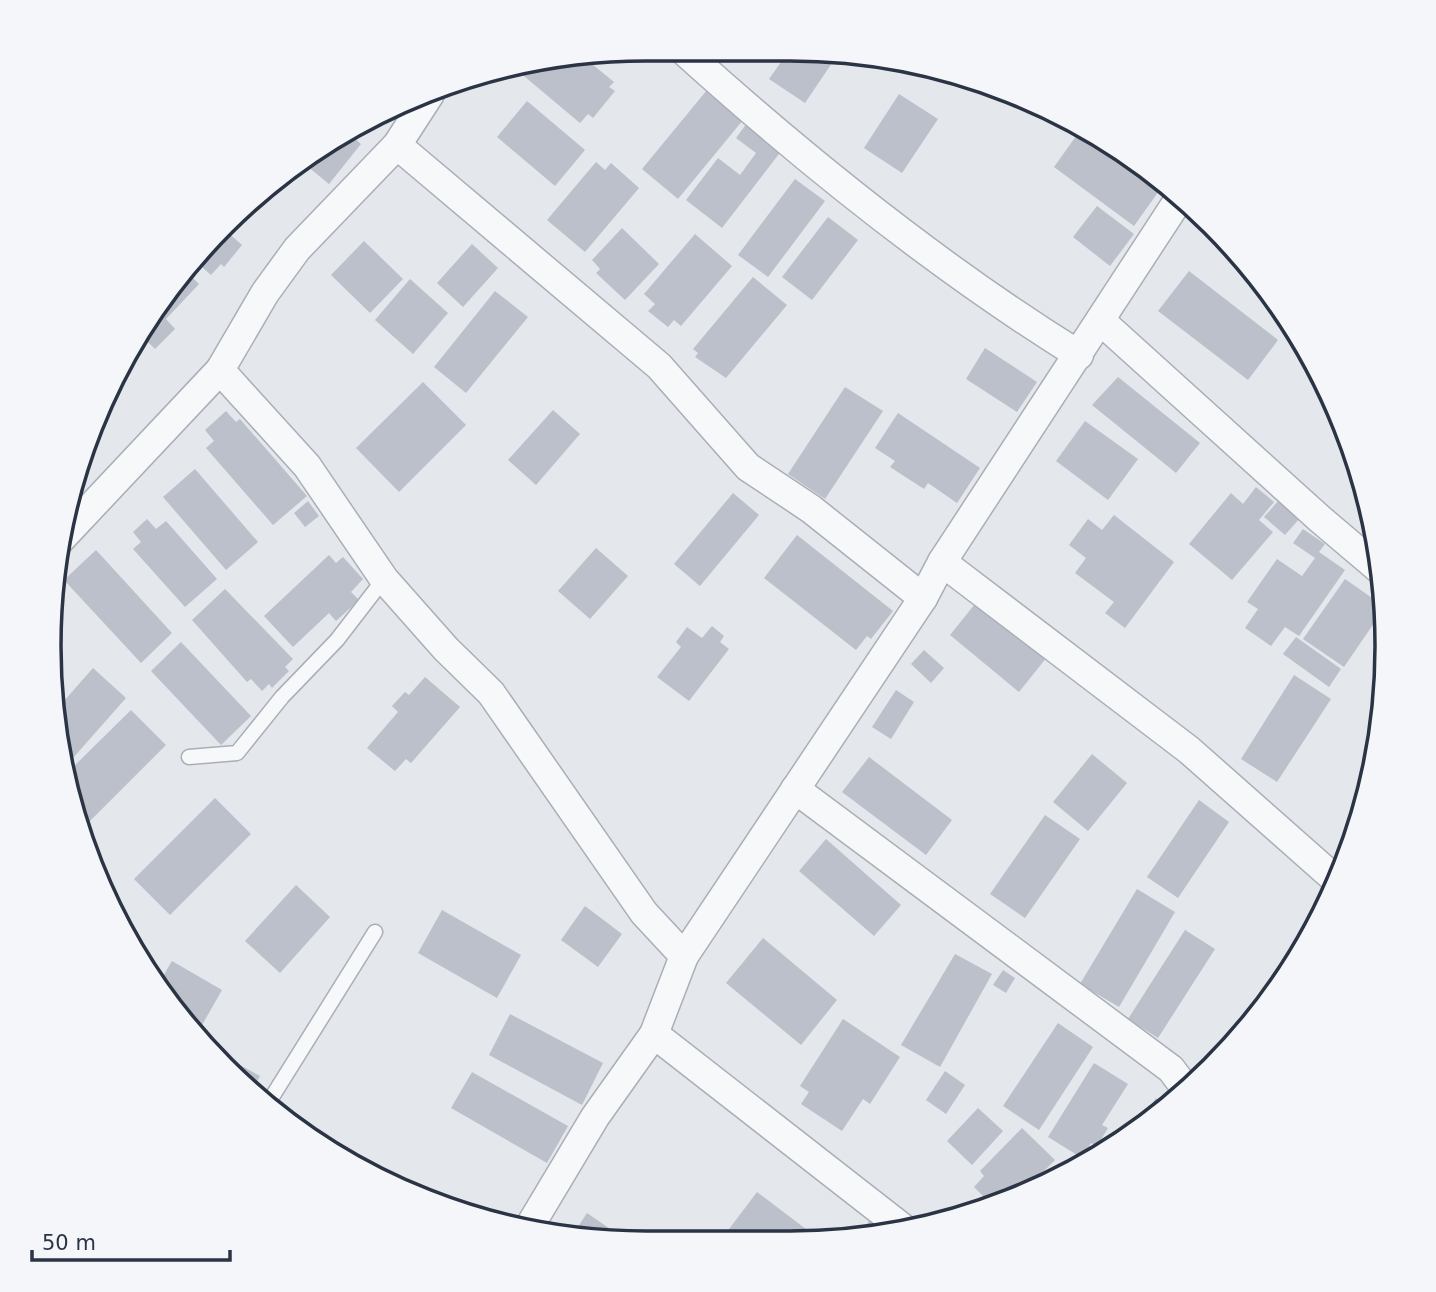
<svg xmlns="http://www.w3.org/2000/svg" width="1436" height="1292" font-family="'DejaVu Sans',sans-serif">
<rect width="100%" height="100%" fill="#e4e7ec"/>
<g fill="#bbc0ca">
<polygon points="581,55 614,82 609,87 615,91 593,118 588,114 580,123 512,66 529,61"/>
<polygon points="786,55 836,57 805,103 769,79"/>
<polygon points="707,90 743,120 678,199 642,169"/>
<polygon points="899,94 938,119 902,173 864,148"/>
<polygon points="527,101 585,150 555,186 497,137"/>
<polygon points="747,123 782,150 722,228 686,200 718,158 740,175 756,153 736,138"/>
<polygon points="347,132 361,144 329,184 301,161"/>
<polygon points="1079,132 1159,191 1134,226 1054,167"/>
<polygon points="596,162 605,170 611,163 639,188 585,252 547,220"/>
<polygon points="795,179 825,201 768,277 738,255"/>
<polygon points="1097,206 1134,234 1110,266 1073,237"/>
<polygon points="828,217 858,240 812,300 782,277"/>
<polygon points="622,228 659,264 625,300 596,273 600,269 592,260"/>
<polygon points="225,230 242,245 224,267 221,264 211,275 194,260"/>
<polygon points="695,234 732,266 681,326 674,320 668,327 648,311 655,304 644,294"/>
<polygon points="364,241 403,279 370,313 331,275"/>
<polygon points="472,244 498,268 463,307 437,283"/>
<polygon points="185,270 199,284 166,319 175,329 155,349 148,342 129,361 125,358 173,282"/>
<polygon points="1189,271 1278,340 1248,380 1158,311"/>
<polygon points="753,277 787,305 726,378 695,357 698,353 693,349"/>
<polygon points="410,279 448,313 413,354 375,320"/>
<polygon points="495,291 528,317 466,393 434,367"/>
<polygon points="985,348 1037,382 1017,412 966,379"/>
<polygon points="1118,377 1200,443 1176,473 1092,405"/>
<polygon points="423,382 466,425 399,492 356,448"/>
<polygon points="845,387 883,411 825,499 788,474"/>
<polygon points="553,410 580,434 536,485 508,460"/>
<polygon points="226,411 236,422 240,419 307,496 273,525 206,448 214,441 205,430"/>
<polygon points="898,413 980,468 957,503 928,483 924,489 890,467 895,461 875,448"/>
<polygon points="1085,421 1138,459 1108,500 1056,461"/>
<polygon points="195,469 258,542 226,570 163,497"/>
<polygon points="1256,487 1274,502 1259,520 1273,532 1232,580 1189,544 1231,493 1243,504"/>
<polygon points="733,493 759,515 700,586 674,564"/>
<polygon points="1279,500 1300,518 1285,535 1264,517"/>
<polygon points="308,501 319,516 305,527 294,513"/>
<polygon points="1114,515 1174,562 1125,628 1105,613 1114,602 1075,573 1086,558 1069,545 1088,519 1102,530"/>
<polygon points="147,519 156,529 166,521 217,579 185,607 133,549 141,542 133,532"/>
<polygon points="1303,529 1325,544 1319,552 1345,570 1299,636 1285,627 1271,646 1245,628 1258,609 1247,602 1277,559 1302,576 1315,558 1293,543"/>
<polygon points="797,535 893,611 871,639 867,636 856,650 764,578"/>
<polygon points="596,548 628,576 590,619 558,591"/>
<polygon points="96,550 172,633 141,663 64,580"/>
<polygon points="329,555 336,563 343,557 363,579 351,592 359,600 336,621 329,613 293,647 264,616"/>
<polygon points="1345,579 1385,607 1344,667 1303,639"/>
<polygon points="225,589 293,659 285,667 289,671 272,688 269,684 262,691 251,679 247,682 192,620"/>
<polygon points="979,599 1047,657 1019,692 950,635"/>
<polygon points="712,626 724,636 720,642 729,649 689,701 657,677 681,647 676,642 687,627 702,638"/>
<polygon points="1296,637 1341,669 1329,687 1283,654"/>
<polygon points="181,642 251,716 221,745 151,671"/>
<polygon points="924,650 944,668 931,683 911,664"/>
<polygon points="93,668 126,698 65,767 57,709"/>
<polygon points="1294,675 1331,699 1277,782 1241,759"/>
<polygon points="425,677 460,707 411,763 406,759 395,771 367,748 398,712 392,706 405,692 409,695"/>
<polygon points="896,690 914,702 891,739 872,727"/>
<polygon points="131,710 166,745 87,824 73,810 66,774"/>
<polygon points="1092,754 1127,783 1088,831 1053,802"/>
<polygon points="869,757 952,820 926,855 842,792"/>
<polygon points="215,798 251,834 170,915 134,879"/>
<polygon points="1199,800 1229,822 1178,898 1147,877"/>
<polygon points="1045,815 1080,839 1025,918 990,894"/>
<polygon points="826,839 901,905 874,936 799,871"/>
<polygon points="296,885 330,917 280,973 245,941"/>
<polygon points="1137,889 1175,912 1119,1007 1080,984"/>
<polygon points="585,906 622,934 598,967 561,940"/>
<polygon points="442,910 521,955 497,998 418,953"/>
<polygon points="1185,930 1215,949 1158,1038 1128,1019"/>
<polygon points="763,938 837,1000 801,1045 726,983"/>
<polygon points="955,954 992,974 940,1067 901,1045"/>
<polygon points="172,961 222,990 198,1032 188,1026 159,983"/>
<polygon points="1003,970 1015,978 1006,993 993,985"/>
<polygon points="510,1014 603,1063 582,1105 489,1055"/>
<polygon points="843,1019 900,1057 870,1104 863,1099 842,1131 801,1104 809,1092 800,1086"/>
<polygon points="1058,1023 1093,1047 1039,1130 1003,1106"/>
<polygon points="207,1047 260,1076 252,1091 206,1048"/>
<polygon points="1094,1063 1128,1084 1102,1125 1108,1128 1097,1146 1091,1143 1082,1158 1048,1137"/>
<polygon points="945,1071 965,1085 946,1114 926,1100"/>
<polygon points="472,1072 568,1126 547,1163 451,1108"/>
<polygon points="1156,1098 1167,1106 1132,1133"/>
<polygon points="978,1108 1003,1131 972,1165 947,1141"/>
<polygon points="1022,1128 1055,1160 1038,1177 1043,1181 1035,1188 996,1203 992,1199 989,1202 974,1187 984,1176 980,1171"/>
<polygon points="757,1192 823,1242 729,1242 723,1237"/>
<polygon points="587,1213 629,1242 572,1236"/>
<polygon points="870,1220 887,1232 858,1237"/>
</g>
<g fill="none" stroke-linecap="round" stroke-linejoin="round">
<g stroke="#a9aeb7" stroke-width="17">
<g id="service">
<polyline points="189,757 237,753 282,697 337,640 384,579"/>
<polyline points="267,1105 375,932"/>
</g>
</g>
<g stroke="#a9aeb7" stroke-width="31">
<g id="minor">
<path d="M 684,51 C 807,162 939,268 1079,355"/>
<polyline points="397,145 659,366 748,467 811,509 923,598"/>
<polyline points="1102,322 1320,519 1379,569"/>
<polyline points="220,370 307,466 384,579 446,649 491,693 644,913 684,956"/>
<polyline points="59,541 220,370 265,293 297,249 397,145 430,94"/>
<polyline points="942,562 1189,750 1336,880"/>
<polyline points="795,789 1171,1069 1186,1089"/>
<polyline points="654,1034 904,1229"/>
<polyline points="528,1229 595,1117 654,1034 684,956 923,598 942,562 1181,196"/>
</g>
</g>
<use href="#service" stroke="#f7f8fa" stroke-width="14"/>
<use href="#minor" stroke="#f7f8fa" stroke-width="28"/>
</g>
<path d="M0 0H1436V1292H0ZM646 61H790A585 585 0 0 1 1375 646V646A585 585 0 0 1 790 1231H646A585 585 0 0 1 61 646V646A585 585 0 0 1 646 61Z" fill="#f4f6f9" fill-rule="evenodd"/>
<path fill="none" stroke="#2b3445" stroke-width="3.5" d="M646 61H790A585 585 0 0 1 1375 646V646A585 585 0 0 1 790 1231H646A585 585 0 0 1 61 646V646A585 585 0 0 1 646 61Z"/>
<path d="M32 1250v10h198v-10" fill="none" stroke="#2b3445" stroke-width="3.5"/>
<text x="42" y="1250" font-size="21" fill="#2b3445" stroke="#f4f6f9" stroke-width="5" paint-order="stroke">50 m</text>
</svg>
